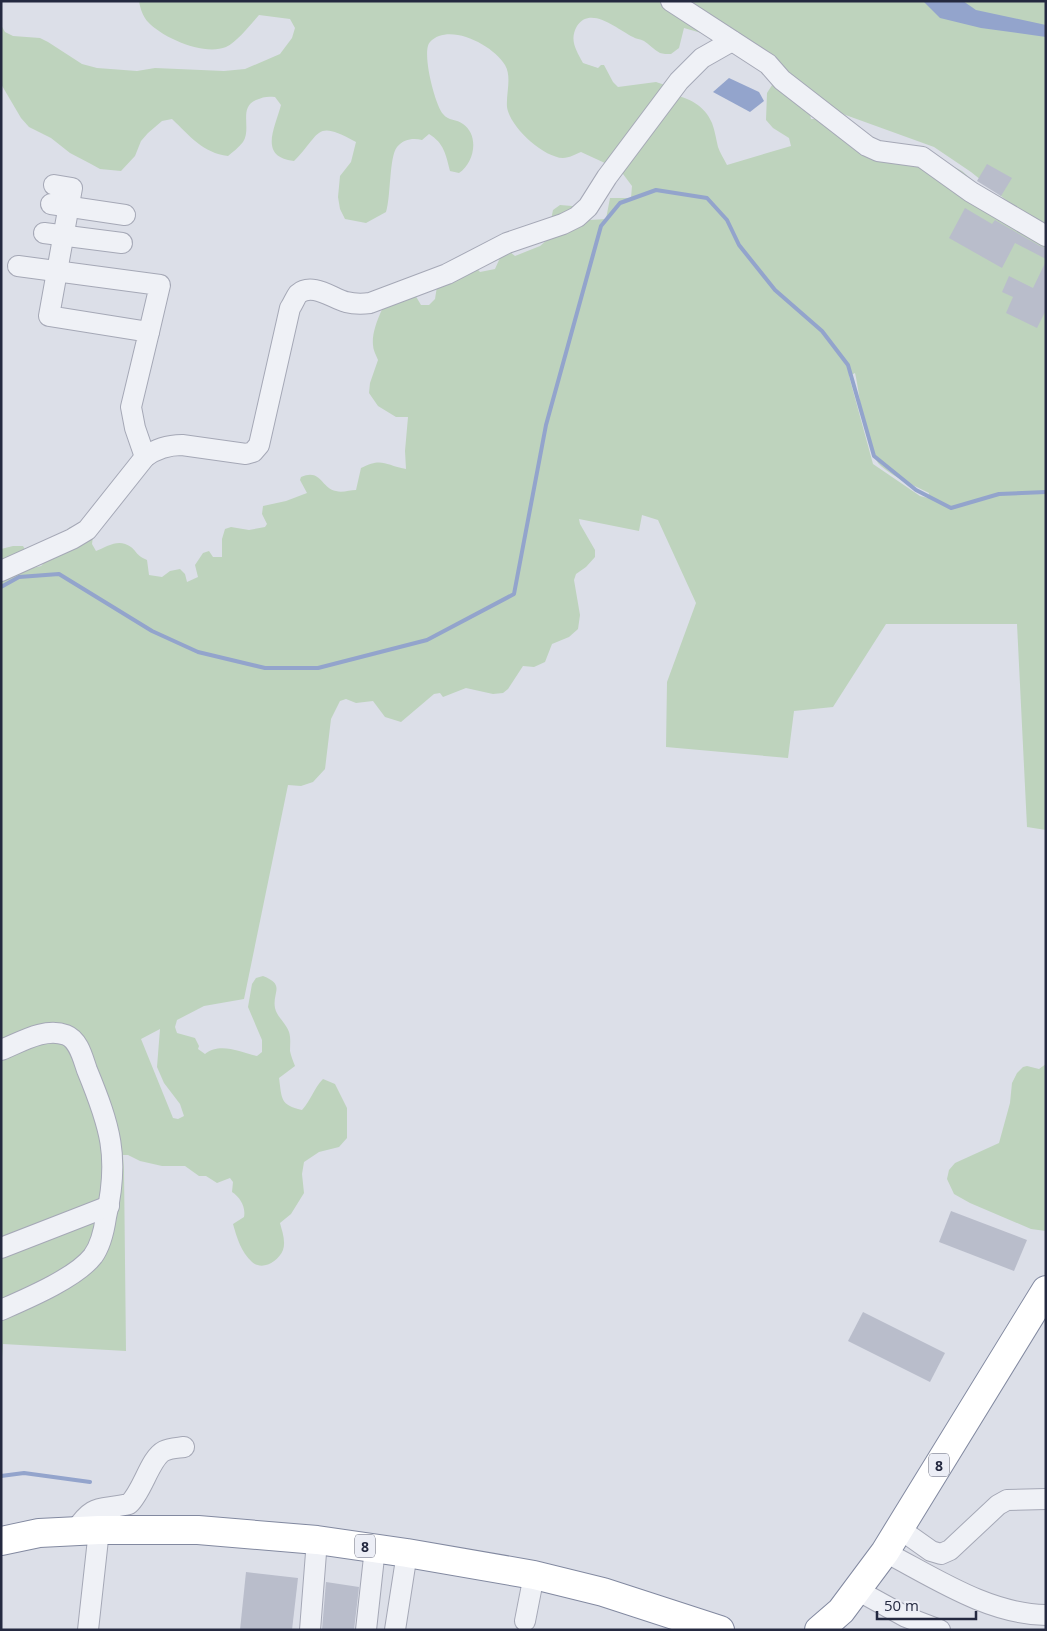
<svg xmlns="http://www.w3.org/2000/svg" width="1047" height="1631" font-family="'Open Sans',sans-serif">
<rect width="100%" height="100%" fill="#dcdfe8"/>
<g fill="#bed3bd" fill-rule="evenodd">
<path d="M 139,1 L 1046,1 L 1046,224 L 1016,208 L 971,172 L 934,147 L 829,109 L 705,34 L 684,28 L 679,48 L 671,54 C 667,54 663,54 660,53 C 654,50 649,44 644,41 C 640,39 636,39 633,37 C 618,30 591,5 577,26 C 569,40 576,50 583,63 L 598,68 L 601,65 L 604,65 L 613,82 L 618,87 L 656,82 L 665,85 L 671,95 C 689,97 705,106 712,123 C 715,131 716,139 718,147 C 720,153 724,159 727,165 L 791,146 L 789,138 L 773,128 L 766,120 L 767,93 L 774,82 L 809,108 L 811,119 L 816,119 L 869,140 L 923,151 L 962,171 L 989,195 L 1046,229 L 1046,830 L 1027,827 L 1017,624 L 886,624 L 833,707 L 794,711 L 788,758 L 666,747 L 667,682 L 696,603 L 658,520 L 642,515 L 639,531 L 579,519 L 580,524 L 595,550 L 595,557 L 586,567 L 576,574 L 574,580 L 580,615 L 578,629 L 569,637 L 552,644 L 545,662 L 534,667 L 523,666 L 508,689 L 503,693 L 493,694 L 466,688 L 443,697 L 440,693 L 434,694 L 401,722 L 385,717 L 373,701 L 356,703 L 346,699 L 340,701 L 331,719 L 325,769 L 313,782 L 301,786 L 288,785 L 244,999 L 204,1006 L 177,1020 L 175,1027 L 177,1033 L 195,1038 L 199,1046 L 198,1049 L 205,1054 C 220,1042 240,1052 257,1056 L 262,1052 L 262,1040 L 248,1007 L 252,984 L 256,978 L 263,976 C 286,985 272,992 275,1008 C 277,1017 286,1023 289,1032 C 291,1038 290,1045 290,1051 C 291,1056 293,1061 295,1066 L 279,1078 C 282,1099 280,1105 302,1110 C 311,1100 314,1088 323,1079 L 335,1084 L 347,1108 L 347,1138 L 339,1147 L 319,1152 L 304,1162 L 302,1174 L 304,1193 L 291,1214 L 280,1223 C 282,1231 286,1241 283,1250 C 278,1262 262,1271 252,1262 C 241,1252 237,1238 233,1224 L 244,1217 C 246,1207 240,1197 232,1192 L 233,1182 L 230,1178 L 217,1183 L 206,1176 L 199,1176 L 185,1166 L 162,1166 L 140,1161 L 128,1155 L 123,1155 L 124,1170 L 126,1351 L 3,1344 L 1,1371 L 1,549 L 13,546 L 23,546 L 26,551 L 29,569 L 41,566 L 45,562 L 54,544 L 70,527 L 88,525 L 94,528 L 92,544 L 96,551 C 108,546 119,538 131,547 C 138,553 136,555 147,560 L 149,575 L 162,577 L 170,571 L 180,569 L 185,574 L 187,582 L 198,577 L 195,565 L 203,553 L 209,551 L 213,557 L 222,557 L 222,539 L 225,529 L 231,527 L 249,530 L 265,527 L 267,524 L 262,514 L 263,506 L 286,501 L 307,493 L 300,480 L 301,477 C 321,468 321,488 336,491 C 342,493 350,490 356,490 L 361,468 C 382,457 385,465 406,469 L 405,451 L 408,417 L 396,417 L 378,406 L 369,393 L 370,383 L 378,360 C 376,355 373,350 373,345 C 371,326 388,297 398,281 C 410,285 415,295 421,305 L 429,305 L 435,299 L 438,280 L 469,260 L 480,272 L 495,269 L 503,251 L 510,252 L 515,256 L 540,246 L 547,240 L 553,210 L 560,205 L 584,207 L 590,220 L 606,219 L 610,198 L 631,198 L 632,186 L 620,170 L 581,152 C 576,154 569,158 563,158 C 543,157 510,127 507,107 C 506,93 512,77 505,65 C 493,45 449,22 430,42 C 421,51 435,105 443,114 C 448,121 457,119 463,124 C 480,136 474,163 459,173 L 450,171 C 446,155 444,143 429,134 L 422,140 C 413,138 404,139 397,147 C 389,157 391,197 386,212 L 366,223 L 345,219 L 340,209 L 338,197 L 340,176 L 351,162 L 356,142 C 314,119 322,133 294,161 C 258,157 275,128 281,105 L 275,97 C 267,96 263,97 256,100 C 238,108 252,128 243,142 C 239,147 233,152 228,156 C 203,153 190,136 172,119 L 162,121 L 148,133 L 141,141 L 135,156 L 121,171 L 100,169 L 91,164 L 70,153 L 51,138 L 29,127 L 21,118 L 1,84 L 1,25 L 5,32 L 13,36 L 40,38 L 48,42 L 82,64 L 97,68 L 137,71 L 155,68 L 224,71 L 245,69 L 280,54 L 292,38 L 295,28 L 290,19 L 259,15 C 251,24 237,42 226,47 C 204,56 163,38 148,22 C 143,17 140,8 139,1 ZM 855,373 C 860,394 865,452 881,466 C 895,478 913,485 929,493 L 928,498 L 920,496 L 873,464 L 849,376 ZM 160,1029 L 157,1067 L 164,1083 L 180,1104 L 184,1116 L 178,1119 L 173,1118 L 141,1039 Z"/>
<polygon points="1046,1064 1046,1231 1031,1229 970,1203 954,1194 947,1179 949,1170 955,1163 999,1143 1010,1103 1012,1083 1017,1073 1023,1067 1027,1066 1039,1069"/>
</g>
<g fill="#93a4cc">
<polygon points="923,1 963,1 976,10 1046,25 1046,37 981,28 940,18"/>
<polygon points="729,78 759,92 764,101 750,112 713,92"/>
</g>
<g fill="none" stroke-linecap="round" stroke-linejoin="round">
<g stroke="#93a4cc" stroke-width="4">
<polyline points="1,587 19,577 59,574 152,631 198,652 265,668 318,668 427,640 514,594 546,425 601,226 620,203 656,190 707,198 727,220 739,245 775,290 822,331 848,365 874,456 916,490 951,508 999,494 1046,492"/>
<polyline points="1,1476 24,1473 90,1482"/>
</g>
</g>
<g fill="#b9bdcb">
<polygon points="987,164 1012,178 1001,196 977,181"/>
<polygon points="965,208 992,224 995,220 1040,246 1046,248 1046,259 1015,243 1002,268 949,238"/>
<polygon points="1046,261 1046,310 1037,328 1006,313 1013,297 1002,292 1009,276 1033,288"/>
<polygon points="951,1211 1027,1240 1014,1271 939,1242"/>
<polygon points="863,1312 945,1353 930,1382 848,1341"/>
<polygon points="246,1572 298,1578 292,1630 240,1630"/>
<polygon points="326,1582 359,1587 354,1630 322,1630"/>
</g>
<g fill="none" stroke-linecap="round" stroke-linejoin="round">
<g stroke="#a5a8b6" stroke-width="22">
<g id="minor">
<polyline points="671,1 768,64 782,80 867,146 878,151 922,157 971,192 1046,236"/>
<polyline points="54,185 72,188 49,316 149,332 131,407 135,428 145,457"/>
<polyline points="51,204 125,215"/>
<polyline points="44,233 122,243"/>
<polyline points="18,266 160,285 149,332"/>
<path d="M 1,571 L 72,539 L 87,530 L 145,457 C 157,448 168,445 182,445 L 246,454 L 253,452 L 259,445 L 290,308 C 293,304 295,298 298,294 C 312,282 332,298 346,302 C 354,304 362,304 370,303 L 447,274 L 507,243 L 563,224 L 577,217 L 588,207 L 607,177 L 679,81 L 702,58 L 732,41"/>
<path d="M 1,1050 C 21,1042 45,1027 66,1035 C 79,1040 83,1059 87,1070 C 110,1126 120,1157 106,1217 C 104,1231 101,1245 93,1256 C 76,1278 26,1299 1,1310"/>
<polyline points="1,1248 109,1206"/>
<polyline points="900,1529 931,1551 941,1554 950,1550 998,1505 1007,1500 1046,1499"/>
<path d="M 75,1531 C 94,1502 100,1511 129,1504 C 143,1491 150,1458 164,1451 C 170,1448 177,1448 184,1447"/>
<path d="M 885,1552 C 935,1578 988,1614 1046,1615"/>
<polyline points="857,1590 906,1617 940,1630"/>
<polyline points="525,1621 534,1575"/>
<polyline points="88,1630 99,1530"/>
<polyline points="310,1630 317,1540"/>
<polyline points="366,1630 375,1548"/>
<polyline points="395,1630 407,1553"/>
</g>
</g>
<g stroke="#8289a0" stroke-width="30">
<g id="highway">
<polyline points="1,1541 39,1533 99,1530 198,1530 317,1540 407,1553 534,1575 603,1592 720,1630"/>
<polyline points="819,1630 841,1611 885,1552 1046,1290"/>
</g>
</g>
<use href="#minor" stroke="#eff1f6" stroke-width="20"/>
<use href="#highway" stroke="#fff" stroke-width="28"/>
</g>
<g text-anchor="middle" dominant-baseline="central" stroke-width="4" stroke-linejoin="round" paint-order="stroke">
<g fill="#eceef6" stroke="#606477" stroke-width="1">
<rect x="929" y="1453.5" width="20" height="23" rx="4"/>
<rect x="355" y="1534.5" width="20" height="23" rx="4"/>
</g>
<g font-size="14" font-weight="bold" fill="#242940">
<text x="939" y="1465">8</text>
<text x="365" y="1546">8</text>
</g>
</g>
<rect width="1047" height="1631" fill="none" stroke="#242940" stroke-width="5"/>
<path d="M877 1611v8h99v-8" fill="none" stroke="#242940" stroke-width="2.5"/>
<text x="884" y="1611" font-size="15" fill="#242940" stroke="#eceef6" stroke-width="4" paint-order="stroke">50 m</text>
</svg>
